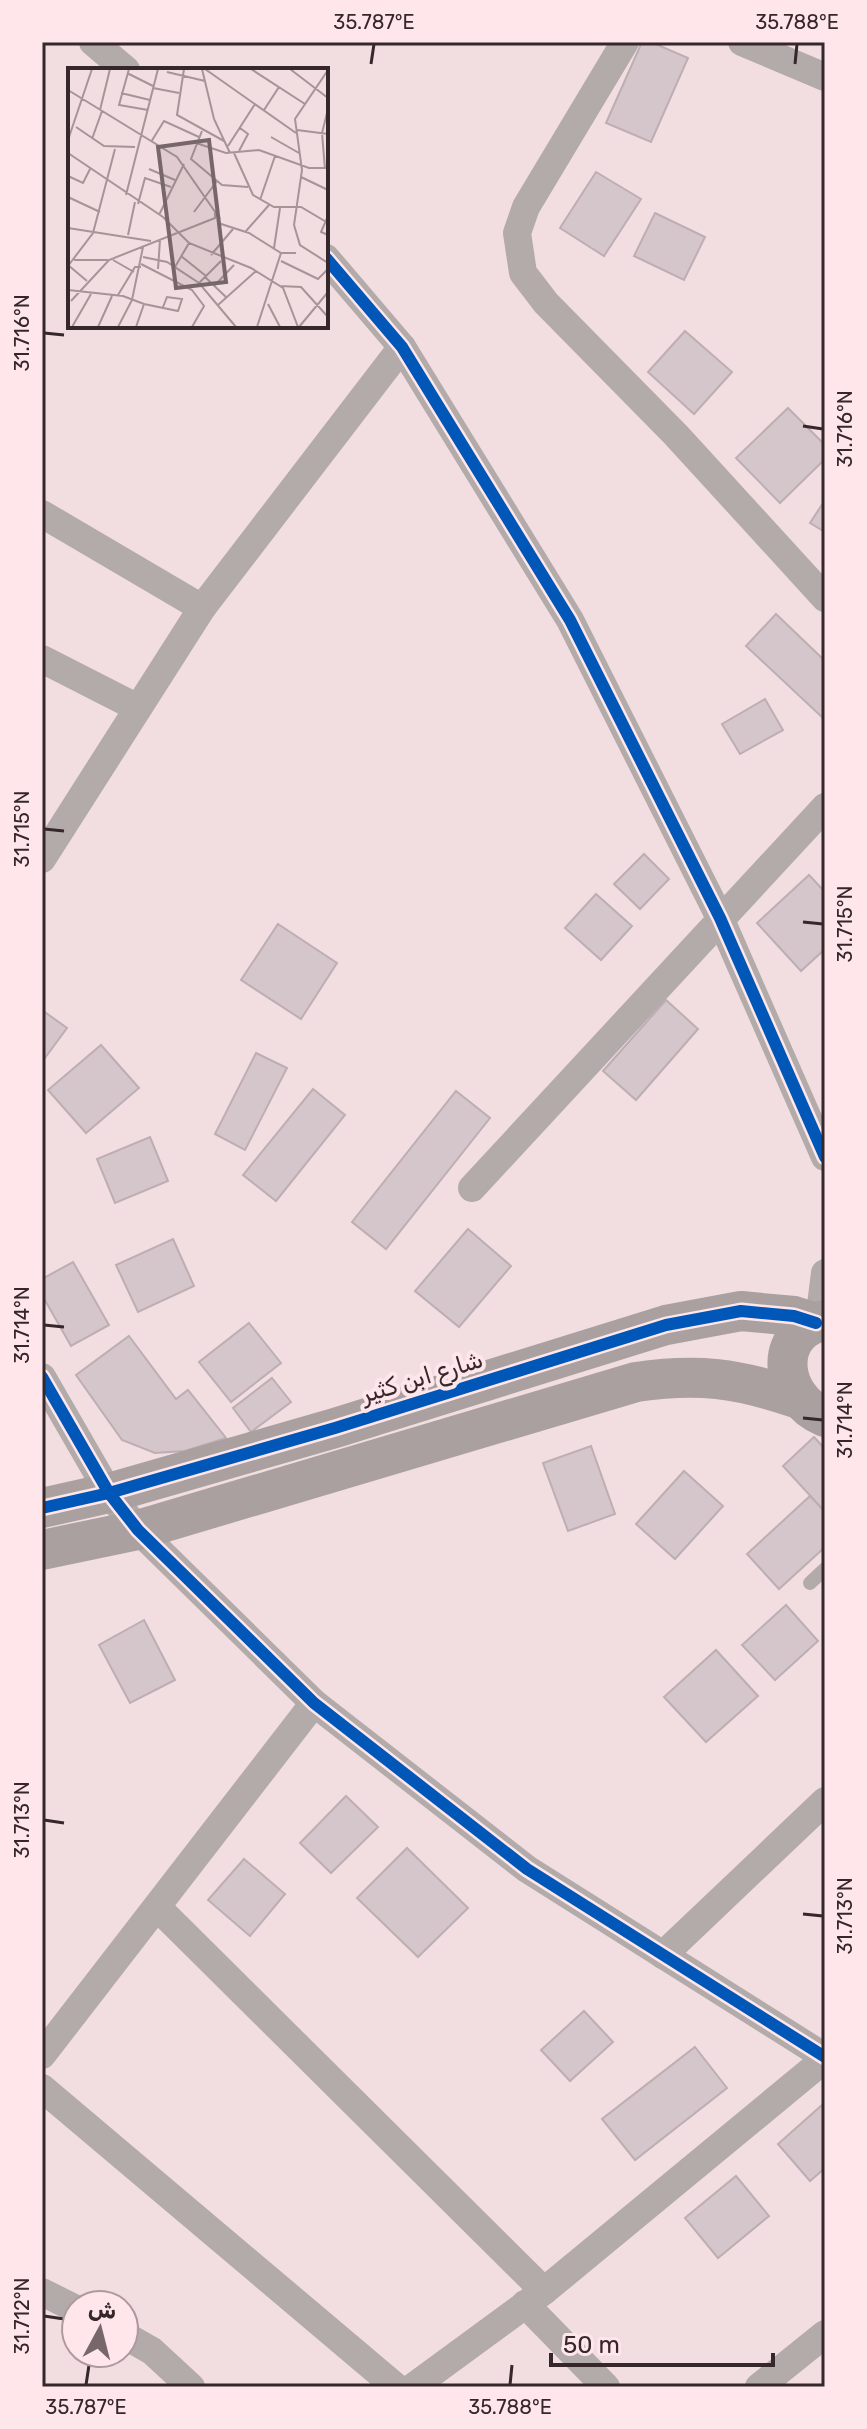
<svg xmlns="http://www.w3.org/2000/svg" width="867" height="2429" font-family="Rubik,Vazirmatn,sans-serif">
<rect width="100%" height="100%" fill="#f2dde1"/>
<g fill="#d5c6cc" stroke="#bdaeb4" stroke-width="2">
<polygon points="642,42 651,42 688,58 651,142 606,123"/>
<polygon points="596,172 641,199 604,256 560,228"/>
<polygon points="655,213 705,237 684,280 634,256"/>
<polygon points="685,331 732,372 694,414 648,372"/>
<polygon points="788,408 825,445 825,459 780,503 736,458"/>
<polygon points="825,500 825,532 810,523"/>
<polygon points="776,614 825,661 825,720 746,646"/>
<polygon points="765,699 783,730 740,754 722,724"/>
<polygon points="644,854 669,879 640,909 614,884"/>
<polygon points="809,875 825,892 825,949 801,971 757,923"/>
<polygon points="596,894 632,926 601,960 565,928"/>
<polygon points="278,924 337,963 301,1019 241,980"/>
<polygon points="666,1000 698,1029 636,1100 603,1071"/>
<polygon points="42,1010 67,1028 42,1062"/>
<polygon points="101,1045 139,1088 86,1133 48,1090"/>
<polygon points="256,1053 287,1068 245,1150 215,1134"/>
<polygon points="313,1089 345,1115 276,1201 243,1175"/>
<polygon points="456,1091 490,1118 386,1249 352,1222"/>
<polygon points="150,1137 168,1181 115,1203 97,1159"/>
<polygon points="468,1229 511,1266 459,1327 415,1291"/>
<polygon points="173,1239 194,1286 138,1312 116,1265"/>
<polygon points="73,1262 109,1325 71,1346 42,1295 42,1279"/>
<polygon points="249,1323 281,1363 231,1402 199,1362"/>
<polygon points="129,1336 176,1399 188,1390 226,1438 185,1451 155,1453 122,1440 76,1375"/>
<polygon points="272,1378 291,1402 251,1432 233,1408"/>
<polygon points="814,1437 825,1449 825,1512 783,1466"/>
<polygon points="591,1446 615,1514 568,1531 543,1463"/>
<polygon points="684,1471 723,1506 675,1559 636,1524"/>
<polygon points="810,1496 825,1512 825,1547 779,1589 747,1554"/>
<polygon points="786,1605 818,1641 775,1680 742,1645"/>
<polygon points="144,1620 175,1680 130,1703 99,1645"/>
<polygon points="716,1650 758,1696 706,1742 664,1697"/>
<polygon points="346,1796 378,1827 331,1873 300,1843"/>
<polygon points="407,1848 468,1908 418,1957 357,1898"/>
<polygon points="244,1859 285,1894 250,1936 208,1900"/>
<polygon points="584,2011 613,2042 570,2081 541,2050"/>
<polygon points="695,2047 727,2088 635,2160 602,2119"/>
<polygon points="822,2105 825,2109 825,2168 810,2181 778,2144"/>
<polygon points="736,2176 769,2216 718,2258 685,2218"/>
</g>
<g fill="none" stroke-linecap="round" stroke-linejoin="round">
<polyline stroke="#b2abaa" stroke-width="14" points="810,1583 825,1569"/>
<g stroke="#b2abaa" stroke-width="28">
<polyline points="93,42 126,70"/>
<polyline points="625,42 526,207 517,233 523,273 546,303 676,435 825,598"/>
<polyline points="742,42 825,77"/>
<polyline points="326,258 402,347 570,620 720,918 825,1157"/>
<polyline points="42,514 202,608"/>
<polyline points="42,659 138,708"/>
<polyline points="42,859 202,608 402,347"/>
<polyline points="472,1188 825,807"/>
<polyline points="819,1321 825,1273"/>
<polyline points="42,1377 109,1493 138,1530 314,1703 527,1869 825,2057"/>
<polyline points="157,1907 544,2291"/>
<polyline points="663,1955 825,1801"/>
<polyline points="42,2055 314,1703"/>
<polyline points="42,2088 396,2387"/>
<polyline points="42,2292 76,2309"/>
<polyline points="525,2304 606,2387"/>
<polyline points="124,2335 152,2351 191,2387"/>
<polyline points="413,2387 544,2291 825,2059"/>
<polyline points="759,2387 825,2334"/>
</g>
<g stroke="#a9a09f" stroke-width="40">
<path d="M 825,1320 C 771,1333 779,1398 825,1417"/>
<polyline points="42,1508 109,1493 335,1428 666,1325 741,1311 794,1316 816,1323"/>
<path d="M 42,1550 L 138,1530 L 636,1382 C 698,1373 737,1378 796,1398"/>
</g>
<g stroke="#fee6eb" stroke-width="17">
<g id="cycleway">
<polyline points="326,258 402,347 570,620 720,918 825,1157"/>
<polyline points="42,1377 109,1493 138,1530 314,1703 527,1869 825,2057"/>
<polyline points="42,1508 109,1493 335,1428 666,1325 741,1311 794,1316 816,1323"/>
</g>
</g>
<use href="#cycleway" stroke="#0057b8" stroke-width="12"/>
</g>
<path fill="none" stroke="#35272a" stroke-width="3" d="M 371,64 L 374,44M 795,64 L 797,44M 44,333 L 64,335M 803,426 L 823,429M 44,829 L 64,831M 803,922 L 823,924M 44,1325 L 64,1327M 803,1418 L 823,1420M 44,1820 L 64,1823M 803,1914 L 823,1916M 44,2316 L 64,2319M 86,2385 L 89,2365M 510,2385 L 512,2365"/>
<g text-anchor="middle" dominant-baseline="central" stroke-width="8" stroke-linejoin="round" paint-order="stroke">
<g font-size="24" fill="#35272a" stroke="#fee6eb">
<text transform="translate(422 1377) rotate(-17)">شارع ابن كثير</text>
</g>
</g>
<g transform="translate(68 68)">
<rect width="260" height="260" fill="#f2dde1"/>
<path fill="none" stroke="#a69498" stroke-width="2" d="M 61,1 L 51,37 L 80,42M 116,1 L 109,47 L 156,73M 134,1 L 146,51 L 162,85M 137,1 L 228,65M 183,1 L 237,36M 222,1 L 260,30M 260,2 L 227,51 L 234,102 L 226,157 L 232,177 L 260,195M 99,4 L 137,13M 59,5 L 85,18M 85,20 L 111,25M 0,22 L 109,89 L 152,151M 53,25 L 82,32M 32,42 L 42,1M 196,42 L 211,19M 8,59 L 36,78 L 67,79M 229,62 L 260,66M 134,63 L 123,91 L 154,117 L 180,119M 203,69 L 231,85M 24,71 L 34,43M 0,72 L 24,1M 83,74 L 96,53 L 131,69M 128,75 L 158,85 L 191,82 L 241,100 L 260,100M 160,78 L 187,36M 171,83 L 180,66 L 172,60M 0,85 L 95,149 L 121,175 L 183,200 L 215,220 L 230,259M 166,85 L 185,127 L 206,139 L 233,139 L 260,155M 81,101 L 107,112M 257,101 L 254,65 L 260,41M 0,108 L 15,115 L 22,101M 233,109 L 260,122M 58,127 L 90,1M 0,129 L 32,144M 192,132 L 207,88M 70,136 L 77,110 L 103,119M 126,144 L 149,113M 91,147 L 116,96M 260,148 L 253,164 L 260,167M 150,155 L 181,165 L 213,185 L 228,185M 0,160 L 83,173M 178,163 L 201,137M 60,167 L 67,134M 206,180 L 212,140M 143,187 L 165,161M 113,188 L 138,208M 75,189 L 99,194 L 131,215 L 168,259M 6,192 L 40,192M 45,192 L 66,204M 213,193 L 250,211 L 260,201M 73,196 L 124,222 L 136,238 L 124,259M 0,197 L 19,213M 0,198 L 25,165 L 47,81M 107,199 L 121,175M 90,201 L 92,172M 137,209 L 159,230M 131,215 L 153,193M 147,217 L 166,197M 212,218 L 233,219 L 260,249M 0,222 L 55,228 L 76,236 L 110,243 L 114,231 L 99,229 L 95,239M 50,227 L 67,199 L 73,199M 3,233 L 41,192 L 147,150 L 147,142M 200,236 L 212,259M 150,237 L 188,203M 4,259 L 23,226M 30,259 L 44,228M 50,259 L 64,232 L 75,179M 68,259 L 76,236M 189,259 L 213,185M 231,259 L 260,224"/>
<path fill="#77676a" fill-opacity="0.15" stroke="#77676a" stroke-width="4" d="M 141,72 L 158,214 L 108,220 L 90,79 Z"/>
<rect width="260" height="260" fill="none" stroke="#35272a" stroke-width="4"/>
</g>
<rect width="867" height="2429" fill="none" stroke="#fee6eb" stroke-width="88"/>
<g transform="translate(100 2329) rotate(7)"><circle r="38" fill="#fee6eb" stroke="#ae9a9e" stroke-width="2"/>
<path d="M0-6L14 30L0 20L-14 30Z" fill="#77676a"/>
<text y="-12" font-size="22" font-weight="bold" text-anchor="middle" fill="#35272a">ش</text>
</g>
<path d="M551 2353v12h222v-12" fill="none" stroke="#35272a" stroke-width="4"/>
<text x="563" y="2353" font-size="24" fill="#35272a" stroke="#fee6eb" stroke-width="6" paint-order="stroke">50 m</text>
<rect x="44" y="44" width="779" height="2341" fill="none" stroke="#35272a" stroke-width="3"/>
<g font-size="20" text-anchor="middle" fill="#35272a">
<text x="374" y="29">35.787°E</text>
<text x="797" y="29">35.788°E</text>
<text transform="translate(22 333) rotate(-90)" y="7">31.716°N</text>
<text transform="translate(845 429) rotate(-90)" y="7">31.716°N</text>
<text transform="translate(22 829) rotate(-90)" y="7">31.715°N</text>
<text transform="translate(845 924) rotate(-90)" y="7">31.715°N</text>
<text transform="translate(22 1325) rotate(-90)" y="7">31.714°N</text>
<text transform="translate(845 1420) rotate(-90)" y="7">31.714°N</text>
<text transform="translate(22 1820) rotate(-90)" y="7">31.713°N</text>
<text transform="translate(845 1916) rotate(-90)" y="7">31.713°N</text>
<text transform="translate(22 2316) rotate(-90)" y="7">31.712°N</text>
<text x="86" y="2414">35.787°E</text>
<text x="510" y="2414">35.788°E</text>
</g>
</svg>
